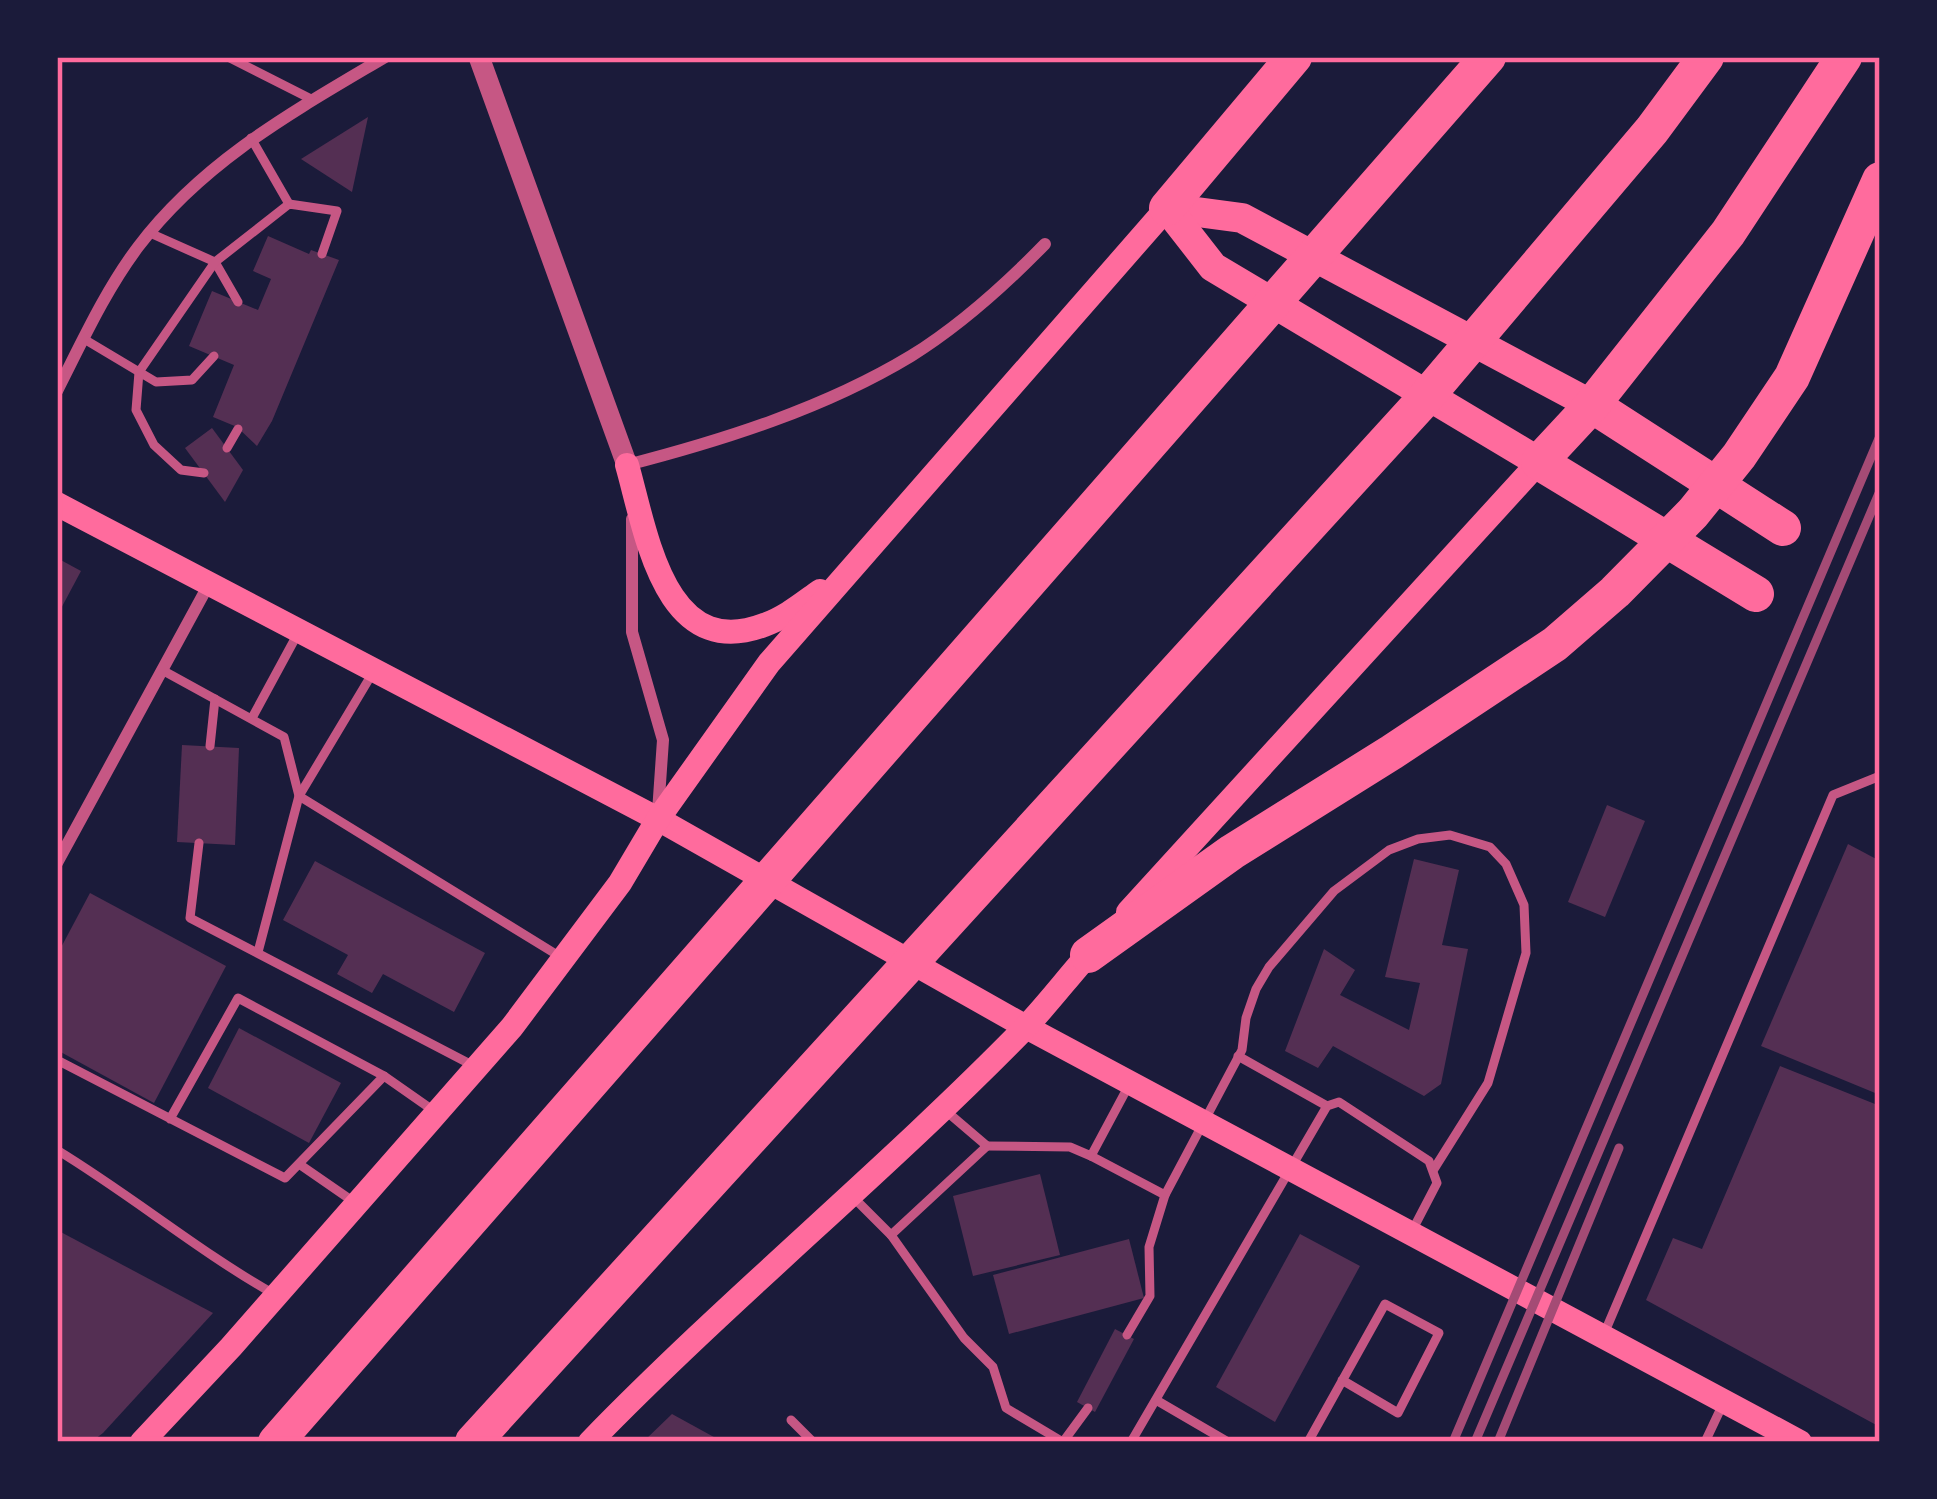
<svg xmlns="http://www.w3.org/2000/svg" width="1937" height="1499" font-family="Karla,sans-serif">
<rect width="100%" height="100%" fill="#1b1b3a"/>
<g fill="#542f53">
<polygon points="368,117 352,192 301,159"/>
<polygon points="268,236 309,254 311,250 339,260 272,421 257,446 237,427 213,417 234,365 189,346 212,291 258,310 271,279 253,271"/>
<polygon points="212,428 243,470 225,502 185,448"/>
<polygon points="57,558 81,571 57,616"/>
<polygon points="182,745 239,748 235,845 177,842"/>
<polygon points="1607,805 1645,821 1605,917 1568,902"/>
<polygon points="1848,844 1880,861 1880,1095 1761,1046"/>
<polygon points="1414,859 1459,870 1442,945 1468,949 1441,1084 1424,1096 1333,1046 1318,1068 1285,1051 1324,949 1355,970 1340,995 1409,1030 1420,983 1385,977"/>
<polygon points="315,861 485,953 454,1012 383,974 372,993 337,974 348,955 283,920"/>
<polygon points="90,893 226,966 154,1103 57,1050 57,955"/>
<polygon points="239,1028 341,1083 309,1143 208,1088"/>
<polygon points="1780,1066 1880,1106 1880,1427 1646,1300 1673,1238 1702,1249"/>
<polygon points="1040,1174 1060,1255 973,1276 953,1196"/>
<polygon points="57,1230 213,1313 103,1433 91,1442 57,1442"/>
<polygon points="1300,1234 1360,1266 1275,1422 1216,1387"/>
<polygon points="1129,1239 1144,1298 1009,1334 993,1275"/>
<polygon points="1115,1329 1134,1339 1095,1412 1077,1402"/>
<polygon points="672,1414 723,1442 643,1442"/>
</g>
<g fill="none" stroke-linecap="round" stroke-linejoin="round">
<g stroke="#c65784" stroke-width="9">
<polyline points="228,57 313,100"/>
<polyline points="251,138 289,204"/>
<polyline points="150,233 215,262 238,302"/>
<polyline points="84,339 156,382 192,380 214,356"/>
<polyline points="227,448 238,429"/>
<polyline points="204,473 181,470 154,445 136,410 139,372 215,262 289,204 337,211 322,254"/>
<polyline points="162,670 284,737 299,796 559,956"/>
<polyline points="252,718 297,635"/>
<polyline points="210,746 215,699"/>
<polyline points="199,843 190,918 472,1065"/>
<polyline points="258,952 299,796 372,674"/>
<polyline points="1238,1056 1327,1106"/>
<polyline points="57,1060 285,1178 384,1076 238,998 170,1119"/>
<polyline points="384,1076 434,1111"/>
<polyline points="987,1146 1070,1147 1091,1156 1129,1085"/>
<path d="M 57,1150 C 131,1195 197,1250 272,1293"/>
<polyline points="1091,1156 1165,1195 1242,1050 1246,1018 1256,989 1269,967 1334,891 1389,850 1418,839 1450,835 1490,847 1506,864 1524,905 1526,953 1488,1083 1434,1169"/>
<polyline points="299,1164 354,1202"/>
<polyline points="852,1196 891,1235 987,1146 946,1111"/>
<polyline points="891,1235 964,1338 993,1367 1006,1408 1063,1442 1088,1408"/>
<polyline points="1604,1334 1833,795 1880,776"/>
<polyline points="1127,1335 1150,1296 1149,1247 1165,1195"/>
<polyline points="1156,1400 1228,1442"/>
<polyline points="791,1420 813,1442"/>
<polyline points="1131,1442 1327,1106 1339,1102 1429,1161 1437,1183 1412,1231"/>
<polyline points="1276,1442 1286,1442"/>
<polyline points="1308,1442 1385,1304 1439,1333 1398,1413 1342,1380"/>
<polyline points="1705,1442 1722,1406"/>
</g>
<g stroke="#c65784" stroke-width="12">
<path d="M 57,391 C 82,342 105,291 138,247 C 203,161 294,111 385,57"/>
<path d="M 628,469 L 627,465 C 724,440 825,408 911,356 C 961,325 1004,286 1045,244"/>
<polyline points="632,519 632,632 663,740 658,812"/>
<polyline points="57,863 209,584"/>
</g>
<polyline stroke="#c65784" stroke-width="21" points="479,57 627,465"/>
<g stroke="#ff6b9d" stroke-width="24">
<path d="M 627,465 C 646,531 664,663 764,625 C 785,618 803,603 820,591"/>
<polyline points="57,504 658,819 1026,1027 1800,1442"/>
<polyline points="1128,912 1539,462"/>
<polyline points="142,1442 231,1347 512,1027 620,883 658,819 769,663 1167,208"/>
<path d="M 590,1442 C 729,1299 884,1172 1023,1030 C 1049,1003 1071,973 1096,946"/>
</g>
<g stroke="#ff6b9d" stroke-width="30">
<polyline points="1167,208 1242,218 1592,405"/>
<polyline points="1167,208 1213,267 1539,462"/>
</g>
<g stroke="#ff6b9d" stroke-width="36">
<polyline points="1167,208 1294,57"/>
<polyline points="1592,405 1783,528"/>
<polyline points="1756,594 1539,462 1592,405 1728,233 1844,57"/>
<polyline points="1088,955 1232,852 1392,752 1555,644 1615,592 1693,513 1739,456 1792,377 1880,180"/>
<polyline points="276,1442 1488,57"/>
<polyline points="473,1442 1420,404 1652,130 1706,57"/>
</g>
<g stroke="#a44b75" stroke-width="9">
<polyline points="1453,1442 1880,436"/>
<polyline points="1475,1442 1880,491"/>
<polyline points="1498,1442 1619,1148"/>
</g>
</g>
<rect width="1937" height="1499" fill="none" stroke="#1b1b3a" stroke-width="120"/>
<rect x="60" y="60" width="1817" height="1379" fill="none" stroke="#ff6b9d" stroke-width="4.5"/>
</svg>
